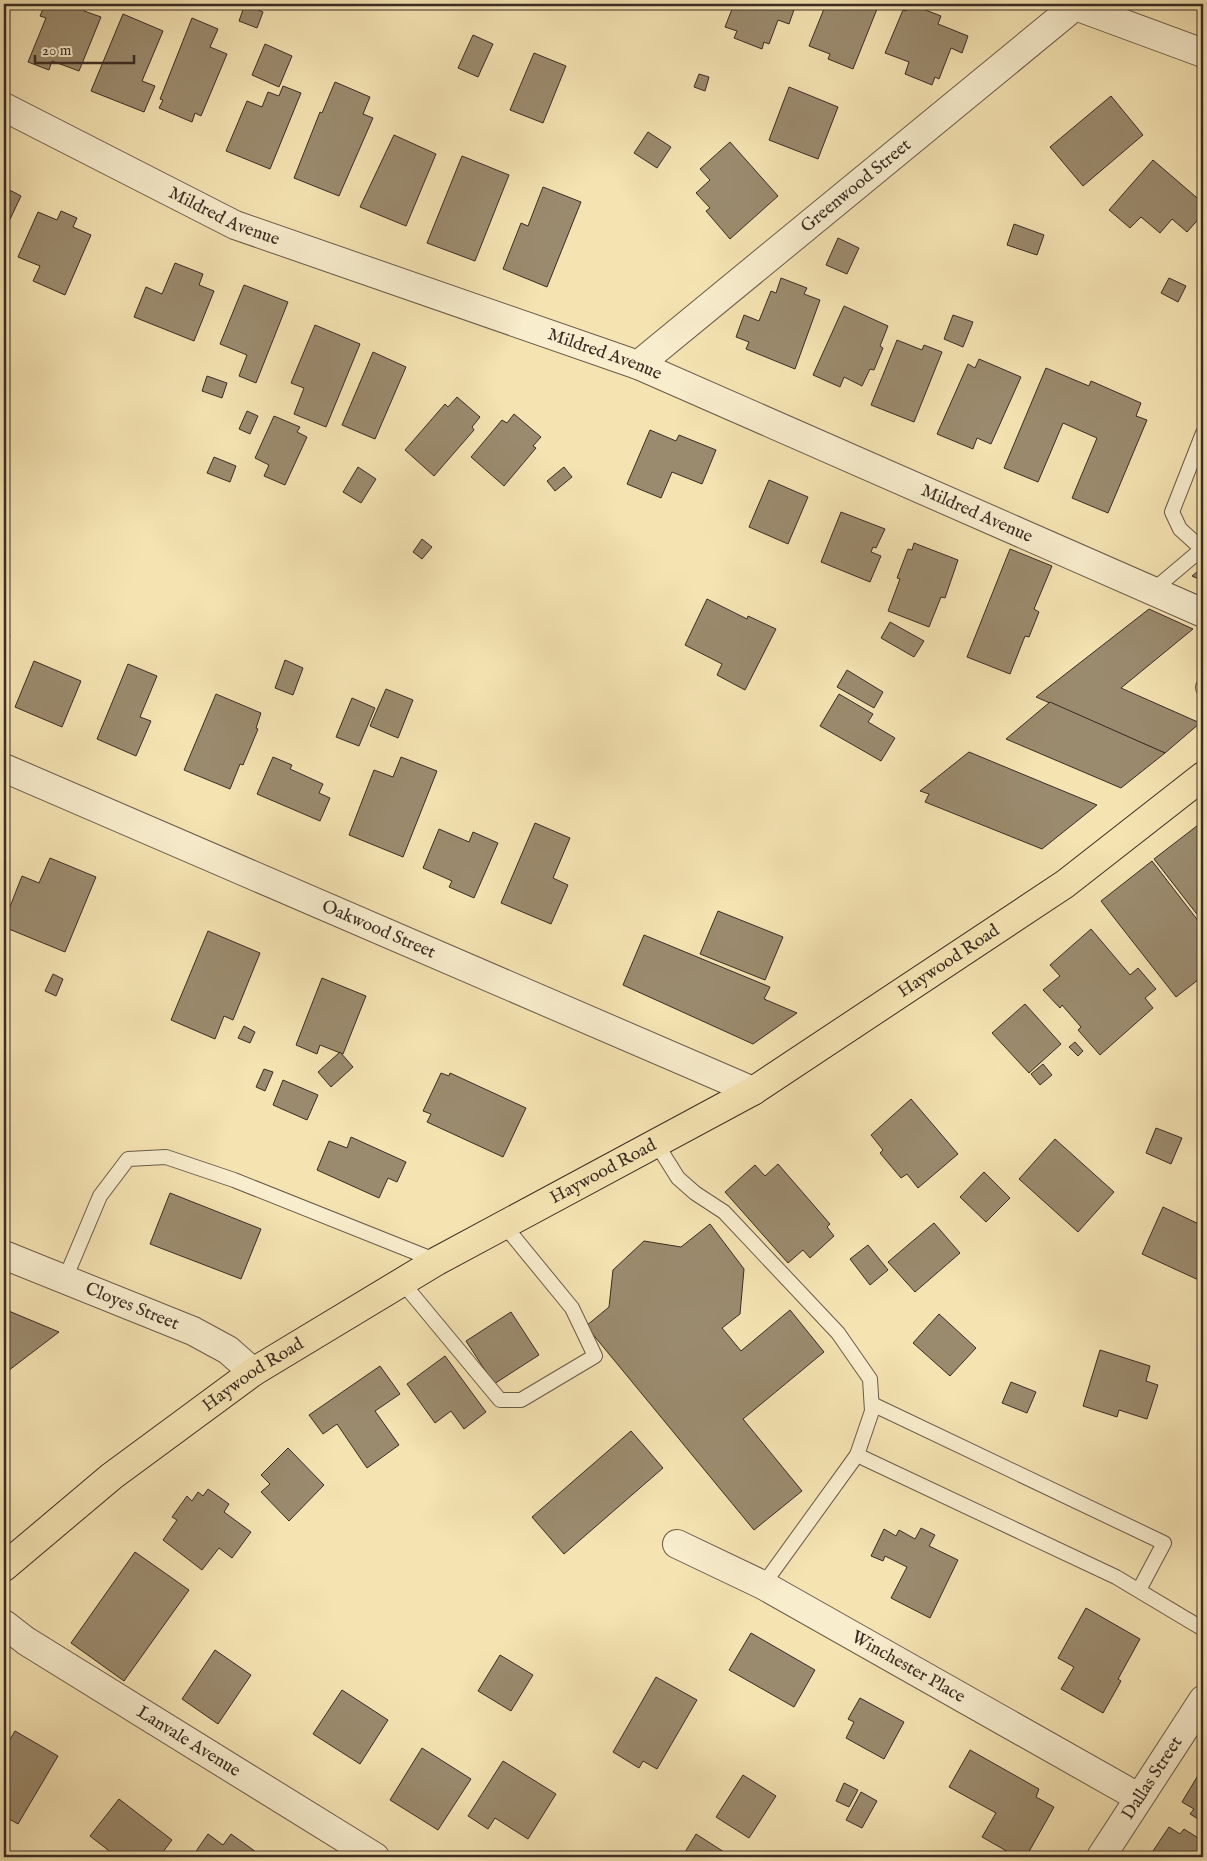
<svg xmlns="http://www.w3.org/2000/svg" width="1207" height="1861" font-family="'IM FELL English',serif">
<rect width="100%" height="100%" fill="#f5e3b2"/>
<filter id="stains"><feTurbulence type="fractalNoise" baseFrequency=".004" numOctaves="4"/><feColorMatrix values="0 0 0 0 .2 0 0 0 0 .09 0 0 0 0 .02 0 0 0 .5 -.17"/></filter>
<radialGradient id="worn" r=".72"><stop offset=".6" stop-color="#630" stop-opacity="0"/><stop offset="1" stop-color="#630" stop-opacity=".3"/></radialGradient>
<g fill="#9b8b6e" stroke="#3a2c24">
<polygon points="4,4 9,4 4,17"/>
<polygon points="45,4 87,4 84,11 101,17 79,71 52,61 49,70 28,62 46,18 40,16"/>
<polygon points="245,4 263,12 257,28 239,21"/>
<polygon points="734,4 796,4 789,24 778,20 769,44 764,42 762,49 734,38 737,31 725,27"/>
<polygon points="826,4 879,4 853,69 828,59 830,54 809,46"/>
<polygon points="910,4 941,16 938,24 968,36 962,53 951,48 939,79 935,77 932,85 905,74 909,62 885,53 903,10 906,11"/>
<polygon points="123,14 163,31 142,81 155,86 144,112 91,91"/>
<polygon points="192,18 218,29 210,47 227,54 201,116 195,113 192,122 159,108 163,100 160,99"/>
<polygon points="473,35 493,44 478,77 458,68"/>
<polygon points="265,44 292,56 279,87 252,75"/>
<polygon points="534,53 566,66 543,123 510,110"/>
<polygon points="699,74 709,77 705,91 694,87"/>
<polygon points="335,82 370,97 363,114 373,118 339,196 294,178 320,112 322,113"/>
<polygon points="283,86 301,93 270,169 226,151 247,101 262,107 268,92 279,96"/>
<polygon points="789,87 838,107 818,159 769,140"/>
<polygon points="1111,96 1143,135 1083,186 1050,147"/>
<polygon points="648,132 671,147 657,168 634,153"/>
<polygon points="394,135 436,154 406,226 360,207"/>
<polygon points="730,142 778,196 730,239 706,211 710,208 696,193 710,180 700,169"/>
<polygon points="462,156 509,175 475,261 427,243"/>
<polygon points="1153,160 1203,203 1203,214 1187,232 1172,219 1160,233 1141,217 1130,228 1109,210"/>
<polygon points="4,187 21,196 4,232"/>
<polygon points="543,187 581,202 547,287 503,269 521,223 528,226"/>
<polygon points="61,211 77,218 73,227 91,235 65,295 33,281 40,266 18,257 38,212 57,220"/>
<polygon points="1014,224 1044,235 1037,255 1007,245"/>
<polygon points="838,238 859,248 847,274 826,265"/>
<polygon points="175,263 203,274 199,285 214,291 194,341 134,317 146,287 162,294"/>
<polygon points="781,278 807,288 804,294 820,300 795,369 746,349 749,342 736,337 744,315 759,321 771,291 776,293"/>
<polygon points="1169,278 1186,286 1178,302 1161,293"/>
<polygon points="244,285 288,302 256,383 239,376 247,355 220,344"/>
<polygon points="844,306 888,326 880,346 883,348 874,370 870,369 862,386 844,377 840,387 813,375"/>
<polygon points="953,315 973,322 963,347 944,339"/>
<polygon points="315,325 360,344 326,427 294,414 304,388 291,383"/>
<polygon points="897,340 922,350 924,345 942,352 914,422 871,405"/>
<polygon points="373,352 406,367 375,439 342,425"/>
<polygon points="979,359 1021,377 991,444 977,438 973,449 937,434 968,364 975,368"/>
<polygon points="1046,368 1089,386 1091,381 1141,403 1136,416 1147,420 1108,513 1072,498 1097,438 1063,423 1038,482 1004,468"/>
<polygon points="207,376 227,383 222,398 202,391"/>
<polygon points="457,397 480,417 472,427 474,430 434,476 405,450 445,404 448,407"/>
<polygon points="247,411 258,416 250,434 239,429"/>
<polygon points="514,414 541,437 533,446 536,448 504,486 471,457 502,420 507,423"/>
<polygon points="274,416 300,427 297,432 307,437 285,485 264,476 269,465 255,458"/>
<polygon points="650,430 676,441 679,435 716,450 702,484 672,472 661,498 627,484"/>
<polygon points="214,457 236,466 230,482 207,473"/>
<polygon points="358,467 376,479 361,503 343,492"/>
<polygon points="564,467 572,477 555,491 547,481"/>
<polygon points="769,480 808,497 788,544 749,527"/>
<polygon points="841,512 885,529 876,548 873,547 871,552 881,556 870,582 821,562"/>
<polygon points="422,539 432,547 422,559 413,552"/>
<polygon points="914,543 958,560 945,598 941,597 929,627 888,611 900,579 897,578 908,549 912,550"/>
<polygon points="1010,549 1052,566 1034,609 1039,612 1029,637 1025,636 1010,674 967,657"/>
<polygon points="1203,567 1203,581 1192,576"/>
<polygon points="707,599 747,619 748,616 776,629 745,690 717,675 722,664 685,645"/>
<polygon points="1149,609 1193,629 1121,688 1200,723 1165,753 1036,697"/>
<polygon points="890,622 924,641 914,657 881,638"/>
<polygon points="4,633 10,636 4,652"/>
<polygon points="285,660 303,668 293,695 275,688"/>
<polygon points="34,661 81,681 62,727 15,707"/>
<polygon points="128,664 157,676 140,717 151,721 136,756 97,739"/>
<polygon points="847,670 883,692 874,708 837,687"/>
<polygon points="386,689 413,700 398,738 370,726"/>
<polygon points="216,694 261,713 256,728 258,729 243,765 240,764 230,789 184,770"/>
<polygon points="839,694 873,714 868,722 895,738 881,761 820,726"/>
<polygon points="352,698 375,708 359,746 336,737"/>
<polygon points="1050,702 1165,753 1121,788 1006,739"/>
<polygon points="969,752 1097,805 1042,849 925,802 929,794 920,791"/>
<polygon points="273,757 292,765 290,769 323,784 319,793 330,798 320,821 257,794"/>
<polygon points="401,757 437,771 403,857 349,835 374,770 393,777"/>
<polygon points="1202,822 1203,823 1203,922 1154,859"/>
<polygon points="535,823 570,838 553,878 568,885 551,924 501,903"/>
<polygon points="439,829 469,842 473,832 498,843 474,898 449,887 452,881 423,868"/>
<polygon points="50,858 96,877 65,952 4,927 4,922 22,876 39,883"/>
<polygon points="1152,861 1203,927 1203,976 1176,997 1101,901"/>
<polygon points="718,911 783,937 765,980 700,954"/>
<polygon points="1091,929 1130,975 1138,968 1156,989 1145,998 1153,1008 1100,1055 1078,1030 1081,1027 1062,1005 1060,1008 1043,990 1060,976 1050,965"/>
<polygon points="208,931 260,953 233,1020 224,1016 215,1039 171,1020"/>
<polygon points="644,935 770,987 764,999 797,1013 753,1044 623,985"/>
<polygon points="53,974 63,979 56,996 45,991"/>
<polygon points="322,978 366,996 343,1054 320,1045 317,1054 296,1045"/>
<polygon points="1025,1004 1061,1044 1029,1073 992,1033"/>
<polygon points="244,1026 255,1032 250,1043 238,1038"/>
<polygon points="1075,1042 1083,1051 1078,1056 1069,1047"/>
<polygon points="340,1052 353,1067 331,1087 318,1072"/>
<polygon points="1043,1064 1052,1075 1040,1085 1031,1074"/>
<polygon points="264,1069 273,1072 265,1091 256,1087"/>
<polygon points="441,1073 449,1076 450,1073 526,1108 503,1157 427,1122 431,1114 423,1111"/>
<polygon points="283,1080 318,1095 307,1120 273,1105"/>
<polygon points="911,1099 958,1154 918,1188 907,1174 901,1178 880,1153 883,1150 871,1135"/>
<polygon points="1156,1128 1182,1138 1171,1164 1146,1153"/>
<polygon points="351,1137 406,1162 397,1182 388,1178 379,1198 317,1170 329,1141 347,1148"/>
<polygon points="1055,1139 1114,1192 1078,1232 1019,1179"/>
<polygon points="778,1164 830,1224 827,1227 834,1236 810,1258 803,1250 788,1263 725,1192 755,1165 765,1176"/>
<polygon points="984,1172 1010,1198 986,1222 960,1197"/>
<polygon points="170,1193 261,1229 241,1279 150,1244"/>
<polygon points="1163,1207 1203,1226 1203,1282 1142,1254"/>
<polygon points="934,1223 960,1253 915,1292 888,1262"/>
<polygon points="710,1224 744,1269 740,1314 722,1328 741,1351 790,1310 824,1352 743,1419 802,1491 754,1530 586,1326 609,1307 613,1270 644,1241 681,1247"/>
<polygon points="868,1245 888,1270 870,1285 850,1259"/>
<polygon points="4,1309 59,1332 4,1374"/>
<polygon points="511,1312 539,1355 494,1384 466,1341"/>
<polygon points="939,1314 976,1348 950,1376 913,1343"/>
<polygon points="1100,1350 1150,1366 1146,1381 1158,1385 1147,1419 1119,1410 1117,1417 1083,1406"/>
<polygon points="445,1356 486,1412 464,1429 451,1411 435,1423 407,1384"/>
<polygon points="380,1366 400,1394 375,1411 399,1445 367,1468 337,1424 323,1434 309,1415"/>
<polygon points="1011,1382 1036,1392 1027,1413 1002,1403"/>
<polygon points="631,1431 663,1468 564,1554 532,1517"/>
<polygon points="288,1448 324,1485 289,1521 261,1492 270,1484 261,1475"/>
<polygon points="208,1489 229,1504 224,1512 251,1532 232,1558 219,1548 202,1570 163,1540 177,1520 172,1517 187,1496 192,1501 198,1492 203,1496"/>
<polygon points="921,1528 935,1535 929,1546 958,1560 930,1618 891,1598 907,1567 885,1556 883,1561 871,1556 884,1529 896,1536 899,1530 915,1539"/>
<polygon points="135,1552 189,1590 124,1681 71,1643"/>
<polygon points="1086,1608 1140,1639 1118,1679 1121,1681 1103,1713 1061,1689 1074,1667 1058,1658"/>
<polygon points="751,1633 815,1670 794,1707 729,1670"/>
<polygon points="215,1650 251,1675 218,1724 182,1699"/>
<polygon points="500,1655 533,1675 511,1711 478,1691"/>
<polygon points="656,1677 697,1700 657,1769 643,1761 639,1768 613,1752"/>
<polygon points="342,1690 388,1720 360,1764 313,1734"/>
<polygon points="860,1698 904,1722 884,1759 846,1738 854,1722 848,1719"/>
<polygon points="15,1731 58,1756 18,1824 4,1816 4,1750"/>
<polygon points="422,1748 471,1779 438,1830 390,1800"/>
<polygon points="970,1750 1039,1789 1036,1797 1054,1807 1026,1857 1017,1857 982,1837 996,1813 949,1787"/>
<polygon points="503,1761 556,1794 528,1839 495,1818 488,1829 468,1816"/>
<polygon points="1203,1767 1203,1822 1190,1814 1194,1809 1182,1802"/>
<polygon points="743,1775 776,1796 749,1838 716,1817"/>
<polygon points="844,1783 858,1790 849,1807 836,1801"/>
<polygon points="861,1792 877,1801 862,1828 846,1820"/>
<polygon points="119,1799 172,1840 159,1857 117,1857 90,1836"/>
<polygon points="1169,1827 1180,1834 1184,1829 1203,1841 1203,1857 1149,1857"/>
<polygon points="208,1834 223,1845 231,1834 256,1852 252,1857 192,1857"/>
<polygon points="696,1834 724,1852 721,1857 682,1857"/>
</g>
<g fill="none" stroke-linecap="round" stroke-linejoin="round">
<g stroke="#695a48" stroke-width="16">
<g id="lane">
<polyline points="1202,549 1180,529 1172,512 1203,433"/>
<polyline points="1152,591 1203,548"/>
<polyline points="1203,687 1203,688"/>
<polyline points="656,1143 678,1178 695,1193 724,1212 838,1333 870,1379 872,1411 857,1455"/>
<polyline points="65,1279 100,1196 128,1159 166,1157 234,1180 437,1261"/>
<polyline points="402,1282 500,1400 521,1400 595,1356 572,1308 504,1225"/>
<polyline points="872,1404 1164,1543 1139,1590"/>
<polyline points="763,1585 857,1455 1116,1577 1203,1629"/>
</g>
</g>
<g stroke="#695a48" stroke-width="30">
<g id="street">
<polyline points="1070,4 1203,53"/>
<path id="s1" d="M 4,107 L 235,225 L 638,365 L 1203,613"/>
<path id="s2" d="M 638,365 L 1075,6"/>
<path id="s3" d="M 4,768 L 753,1091"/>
<path id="s4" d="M 4,1255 L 193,1331 L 228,1350 L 253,1372"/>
<path id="s5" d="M 677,1544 L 763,1585 L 1138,1797"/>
<path id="s6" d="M 4,1624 L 26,1641 L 375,1857"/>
<path id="s7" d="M 1101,1857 L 1203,1700"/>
</g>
</g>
<g stroke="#3a2c24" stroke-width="30">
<g id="primary">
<path id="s8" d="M 4,1567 L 112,1476 L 253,1372 L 437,1261 L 753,1091 L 1065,884 L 1203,776"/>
</g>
</g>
<use href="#lane" stroke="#f8edcd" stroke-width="14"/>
<use href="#street" stroke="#f8edcd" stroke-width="28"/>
<use href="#primary" stroke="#f5e3b2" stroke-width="28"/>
</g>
<g text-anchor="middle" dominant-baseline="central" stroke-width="4.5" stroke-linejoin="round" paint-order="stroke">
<g font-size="18" fill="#3a2c24" stroke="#f8edcd">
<text stroke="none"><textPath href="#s2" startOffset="282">Greenwood Street</textPath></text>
<text stroke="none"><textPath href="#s1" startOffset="246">Mildred Avenue</textPath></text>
<text stroke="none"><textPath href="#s1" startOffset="651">Mildred Avenue</textPath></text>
<text stroke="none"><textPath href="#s1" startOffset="1056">Mildred Avenue</textPath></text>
<text stroke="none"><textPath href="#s3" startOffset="408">Oakwood Street</textPath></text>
<text stroke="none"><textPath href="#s8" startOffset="1125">Haywood Road</textPath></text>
<text stroke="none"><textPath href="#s8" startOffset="720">Haywood Road</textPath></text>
<text stroke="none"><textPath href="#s4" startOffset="138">Cloyes Street</textPath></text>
<text stroke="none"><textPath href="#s8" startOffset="315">Haywood Road</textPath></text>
<text stroke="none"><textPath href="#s5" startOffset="262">Winchester Place</textPath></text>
<text stroke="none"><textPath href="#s6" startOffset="219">Lanvale Avenue</textPath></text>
<text stroke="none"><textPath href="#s7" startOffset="94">Dallas Street</textPath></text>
</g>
</g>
<rect width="1207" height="1861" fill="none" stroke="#f5e3b2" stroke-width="20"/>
<rect x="5" y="5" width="1197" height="1851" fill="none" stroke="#3a2c24" stroke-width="2.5"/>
<rect x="10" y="10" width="1187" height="1841" fill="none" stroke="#3a2c24"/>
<path d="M35 55v8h99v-8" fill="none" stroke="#3a2c24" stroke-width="2.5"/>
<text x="42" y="55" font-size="15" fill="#3a2c24" stroke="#f8edcd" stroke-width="4" paint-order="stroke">20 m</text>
<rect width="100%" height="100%" filter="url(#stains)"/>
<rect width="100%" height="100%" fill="url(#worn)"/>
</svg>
